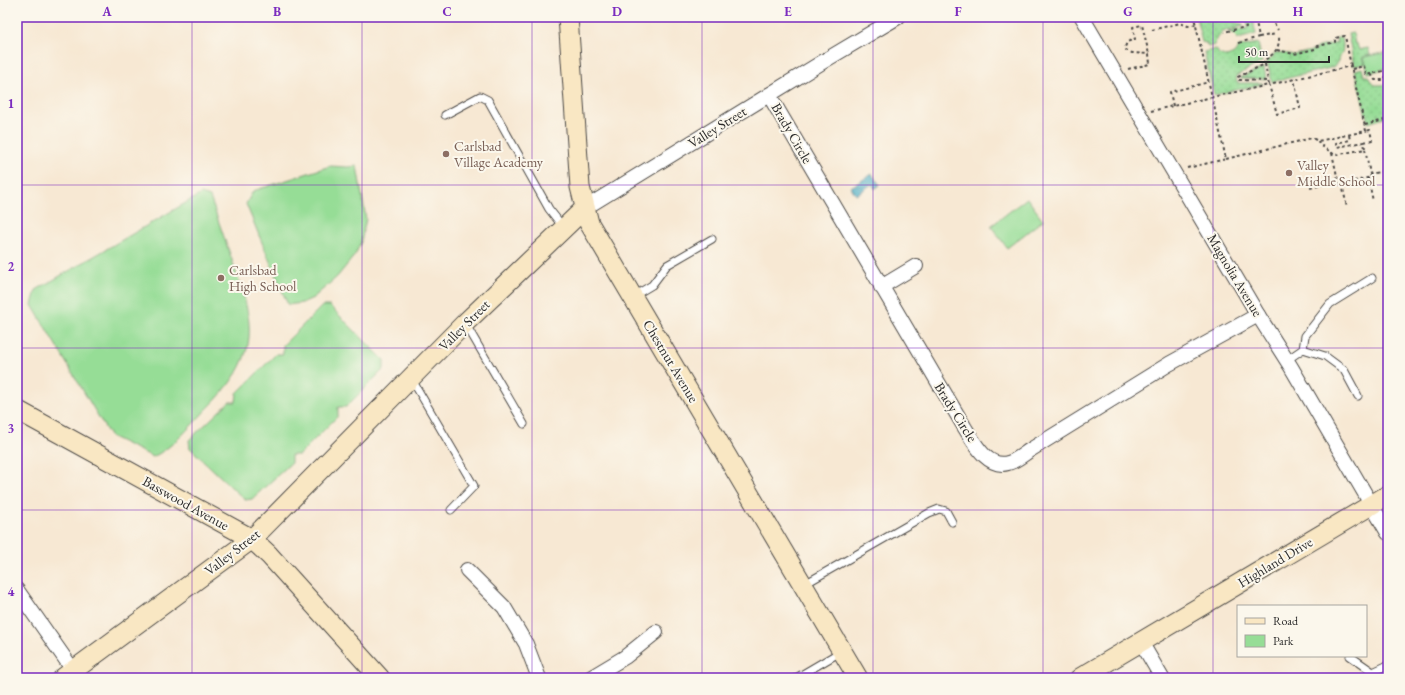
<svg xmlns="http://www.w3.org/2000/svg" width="1405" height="695" font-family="'EB Garamond',serif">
<defs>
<pattern id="grass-dots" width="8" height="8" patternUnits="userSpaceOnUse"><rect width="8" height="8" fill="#96dd96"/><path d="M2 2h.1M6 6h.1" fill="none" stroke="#81be81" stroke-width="1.8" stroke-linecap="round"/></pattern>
<pattern id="water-waves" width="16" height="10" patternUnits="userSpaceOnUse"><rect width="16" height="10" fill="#42a9c2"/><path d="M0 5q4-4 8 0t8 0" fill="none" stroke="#378a9e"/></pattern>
</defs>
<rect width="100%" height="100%" fill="#fbf7ec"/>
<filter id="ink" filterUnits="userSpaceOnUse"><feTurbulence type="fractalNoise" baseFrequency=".025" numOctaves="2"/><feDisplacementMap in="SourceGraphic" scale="8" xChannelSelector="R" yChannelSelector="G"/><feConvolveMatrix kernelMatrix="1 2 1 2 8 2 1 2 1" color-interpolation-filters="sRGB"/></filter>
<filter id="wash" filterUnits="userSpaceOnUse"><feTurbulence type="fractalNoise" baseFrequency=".012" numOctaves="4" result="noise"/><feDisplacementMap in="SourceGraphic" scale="16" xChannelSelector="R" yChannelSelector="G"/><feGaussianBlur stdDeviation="0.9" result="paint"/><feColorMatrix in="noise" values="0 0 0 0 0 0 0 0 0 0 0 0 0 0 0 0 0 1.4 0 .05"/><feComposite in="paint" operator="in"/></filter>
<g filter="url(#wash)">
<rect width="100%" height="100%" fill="#f7e8d3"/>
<g fill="url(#grass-dots)" stroke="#608460">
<polygon points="1196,17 1206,17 1243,24 1244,26 1222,31 1222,33 1216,40 1215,45 1208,47 1206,43 1202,42"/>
<polygon points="1229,17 1252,17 1256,34 1238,39 1232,33 1228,32 1248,28 1247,20"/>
<polygon points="1353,33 1355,44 1357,44 1359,50 1368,48 1370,55 1363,57 1365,64 1354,66 1348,34"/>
<path d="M 1342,37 C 1345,51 1341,56 1334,67 L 1272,82 L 1267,61 L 1277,52 L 1294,55 L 1316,50 L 1318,47 L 1337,43 L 1336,38 Z"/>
<polygon points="1258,43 1262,62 1236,76 1237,83 1262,83 1263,84 1214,95 1204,52 1216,49 1219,54 1227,57 1234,54 1239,47"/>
<polygon points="1264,67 1266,79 1240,78"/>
<polygon points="1362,68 1364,76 1368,76 1370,80 1375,85 1383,85 1388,83 1388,117 1368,123 1355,70"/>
</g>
<g fill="#96dd96" stroke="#608460">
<polygon points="1388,52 1388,68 1368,73 1364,57"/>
<polygon points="330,166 348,167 357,166 366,219 361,242 355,255 337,277 313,298 302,303 288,305 246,204 253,191"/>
<path d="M 201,194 L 210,197 C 217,217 224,237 231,257 C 240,286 255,318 247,349 C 240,374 223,393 205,411 C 189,428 173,447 153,457 L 110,436 L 32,305 L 36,290 Z"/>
<polygon points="1027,198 1043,220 1007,248 991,226"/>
<polygon points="322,306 330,306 384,360 384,369 346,407 338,407 338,416 299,455 291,455 291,463 252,499 245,500 190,448 189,440 229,402 236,402 237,393 276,354 283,354 283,345"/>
</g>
<polygon fill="url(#water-waves)" stroke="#366a76" points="872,174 880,185 875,189 872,184 856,195 851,187"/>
</g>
<g filter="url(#ink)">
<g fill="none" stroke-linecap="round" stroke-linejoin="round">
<g stroke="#4a4744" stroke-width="9">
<g id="lane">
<polyline points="445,115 480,96 488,100 549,209 564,228"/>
<polyline points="632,297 652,285 667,265 712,239"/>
<polyline points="465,323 524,424"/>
<polyline points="1303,349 1325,356 1344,370 1358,396"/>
<polyline points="1287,360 1303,349 1305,336 1330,304 1372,278"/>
<polyline points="411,378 474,486 451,510"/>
<polyline points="803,585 929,513 939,509 946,511 952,522"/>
<polyline points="1350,656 1373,672 1388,665"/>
<polyline points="796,678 842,651"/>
</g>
</g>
<g stroke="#4a4744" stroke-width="16">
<g id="street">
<polyline points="1082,17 1258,315 1291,367 1388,533"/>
<path d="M 769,95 L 965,428 C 974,442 987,469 1008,463 C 1016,461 1024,454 1030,450 L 1169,364 L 1258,315"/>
<polyline points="585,208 829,58 898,17"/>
<polyline points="881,287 916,266"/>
<polyline points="467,570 504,607 526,644 539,678"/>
<polyline points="17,590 73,670"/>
<polyline points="1141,642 1162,678"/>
<polyline points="590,678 625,657 656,632"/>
</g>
</g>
<g stroke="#4a4744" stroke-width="21">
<g id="secondary">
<polyline points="568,17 580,187 589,223 858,678"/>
<polyline points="17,410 252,539 269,555 380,678"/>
<polyline points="63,678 252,539 465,323 585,208"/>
<polyline points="1080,678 1388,495"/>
</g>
</g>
<g stroke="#4a4744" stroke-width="2" stroke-dasharray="3 3" stroke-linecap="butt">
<polyline points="1219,17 1245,22 1246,27 1224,32"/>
<path d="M 1264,17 C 1270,19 1275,24 1278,30"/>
<polyline points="1271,20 1274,17"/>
<polyline points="1152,30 1180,23 1188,26 1196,24"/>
<polyline points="1259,37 1276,34"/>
<polyline points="1239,43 1259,37 1255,17"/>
<polyline points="1277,50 1294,54 1315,49 1318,46 1335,42 1335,38 1345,36 1351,66"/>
<polyline points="1265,64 1268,81"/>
<polyline points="1128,69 1150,64 1149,54 1132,53 1126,50 1125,47 1127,42 1135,39 1133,27 1142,25 1149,54"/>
<polyline points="1352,69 1364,66 1366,75 1388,70"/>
<polyline points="1371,74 1375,80 1383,80 1388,74"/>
<polyline points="1173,106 1170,92 1209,82"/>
<polyline points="1151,111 1212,97 1194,17"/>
<polyline points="1365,125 1388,119"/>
<polyline points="1318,141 1319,144 1335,155 1365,149 1364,142 1337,147 1336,143 1350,140 1349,135"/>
<polyline points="1364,142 1372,140 1370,130 1366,131"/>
<polyline points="1365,149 1370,174 1388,170"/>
<polyline points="1332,153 1339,185 1371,177 1370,174"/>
<polyline points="1226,159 1312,138 1318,141 1366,131 1351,66 1269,85 1277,114 1300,108 1294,79"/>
<path d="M 1187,168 L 1226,159 L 1212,97 L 1269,85 L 1268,81 L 1239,80 L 1238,77 L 1265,64 L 1264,60 C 1274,55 1280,48 1279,36"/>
<polyline points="1368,178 1373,201"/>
<polyline points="1342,184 1347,207"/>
<polyline points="1310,188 1338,181"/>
</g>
<use href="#lane" stroke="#fff" stroke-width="7"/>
<use href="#street" stroke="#fff" stroke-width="14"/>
<use href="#secondary" stroke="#f9e7c3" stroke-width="19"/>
</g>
</g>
<path fill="none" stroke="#7b2cbf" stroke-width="1" stroke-opacity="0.55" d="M 192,17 L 192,678M 362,17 L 362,678M 532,17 L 532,678M 702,17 L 702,678M 873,17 L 873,678M 1043,17 L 1043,678M 1213,17 L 1213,678M 17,185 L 1388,185M 17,348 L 1388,348M 17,510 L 1388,510"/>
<g fill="#8d6e63" stroke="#fbf7ec" stroke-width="1.5">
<circle cx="446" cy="154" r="4"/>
<circle cx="1289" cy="173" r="4"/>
<circle cx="221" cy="278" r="4"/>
</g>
<g text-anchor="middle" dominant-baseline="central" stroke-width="4" stroke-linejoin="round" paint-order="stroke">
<g font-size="14" fill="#2b2b2b" stroke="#fbf7ec">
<text transform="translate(717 127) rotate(-32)">Valley Street</text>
<text transform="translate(792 133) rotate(60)">Brady Circle</text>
<text transform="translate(1235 275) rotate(59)">Magnolia Avenue</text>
<text transform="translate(464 325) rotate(-45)">Valley Street</text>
<text transform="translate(671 361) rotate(59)">Chestnut Avenue</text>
<text transform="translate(956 412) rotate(58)">Brady Circle</text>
<text transform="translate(186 503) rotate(29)">Basswood Avenue</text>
<text transform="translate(232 552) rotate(-38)">Valley Street</text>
<text transform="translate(1275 562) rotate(-31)">Highland Drive</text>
</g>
<g font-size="14" fill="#785e54" stroke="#fbf7ec" text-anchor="start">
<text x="454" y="146">Carlsbad<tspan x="454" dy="16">Village Academy</tspan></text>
<text x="1297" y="165">Valley<tspan x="1297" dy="16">Middle School</tspan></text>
<text x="229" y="270">Carlsbad<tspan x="229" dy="16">High School</tspan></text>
</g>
</g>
<rect width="1405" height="695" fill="none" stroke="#fbf7ec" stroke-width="44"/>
<rect x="1237" y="605" width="130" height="52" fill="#fbf7ec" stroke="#a8a59f"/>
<rect x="1245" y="618" width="20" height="6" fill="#f9e7c3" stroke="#a8a59f"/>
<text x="1273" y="625" font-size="12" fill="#2b2b2b">Road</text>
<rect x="1245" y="635" width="20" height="12" fill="#96dd96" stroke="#a8a59f"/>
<text x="1273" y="645" font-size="12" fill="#2b2b2b">Park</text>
<path d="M1239 56v6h90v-6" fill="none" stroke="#2b2b2b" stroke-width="2"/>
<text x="1245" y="56" font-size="12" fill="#2b2b2b" stroke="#fbf7ec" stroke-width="3" paint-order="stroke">50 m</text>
<rect x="22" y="22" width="1361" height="651" fill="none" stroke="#7b2cbf" stroke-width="1.5"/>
<g font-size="13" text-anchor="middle" font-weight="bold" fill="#7b2cbf">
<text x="107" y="16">A</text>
<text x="277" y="16">B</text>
<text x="447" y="16">C</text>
<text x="617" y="16">D</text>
<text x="788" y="16">E</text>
<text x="958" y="16">F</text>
<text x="1128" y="16">G</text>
<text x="1298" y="16">H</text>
<text x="11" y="108">1</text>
<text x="11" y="271">2</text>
<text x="11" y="433">3</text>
<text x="11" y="596">4</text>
</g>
</svg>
